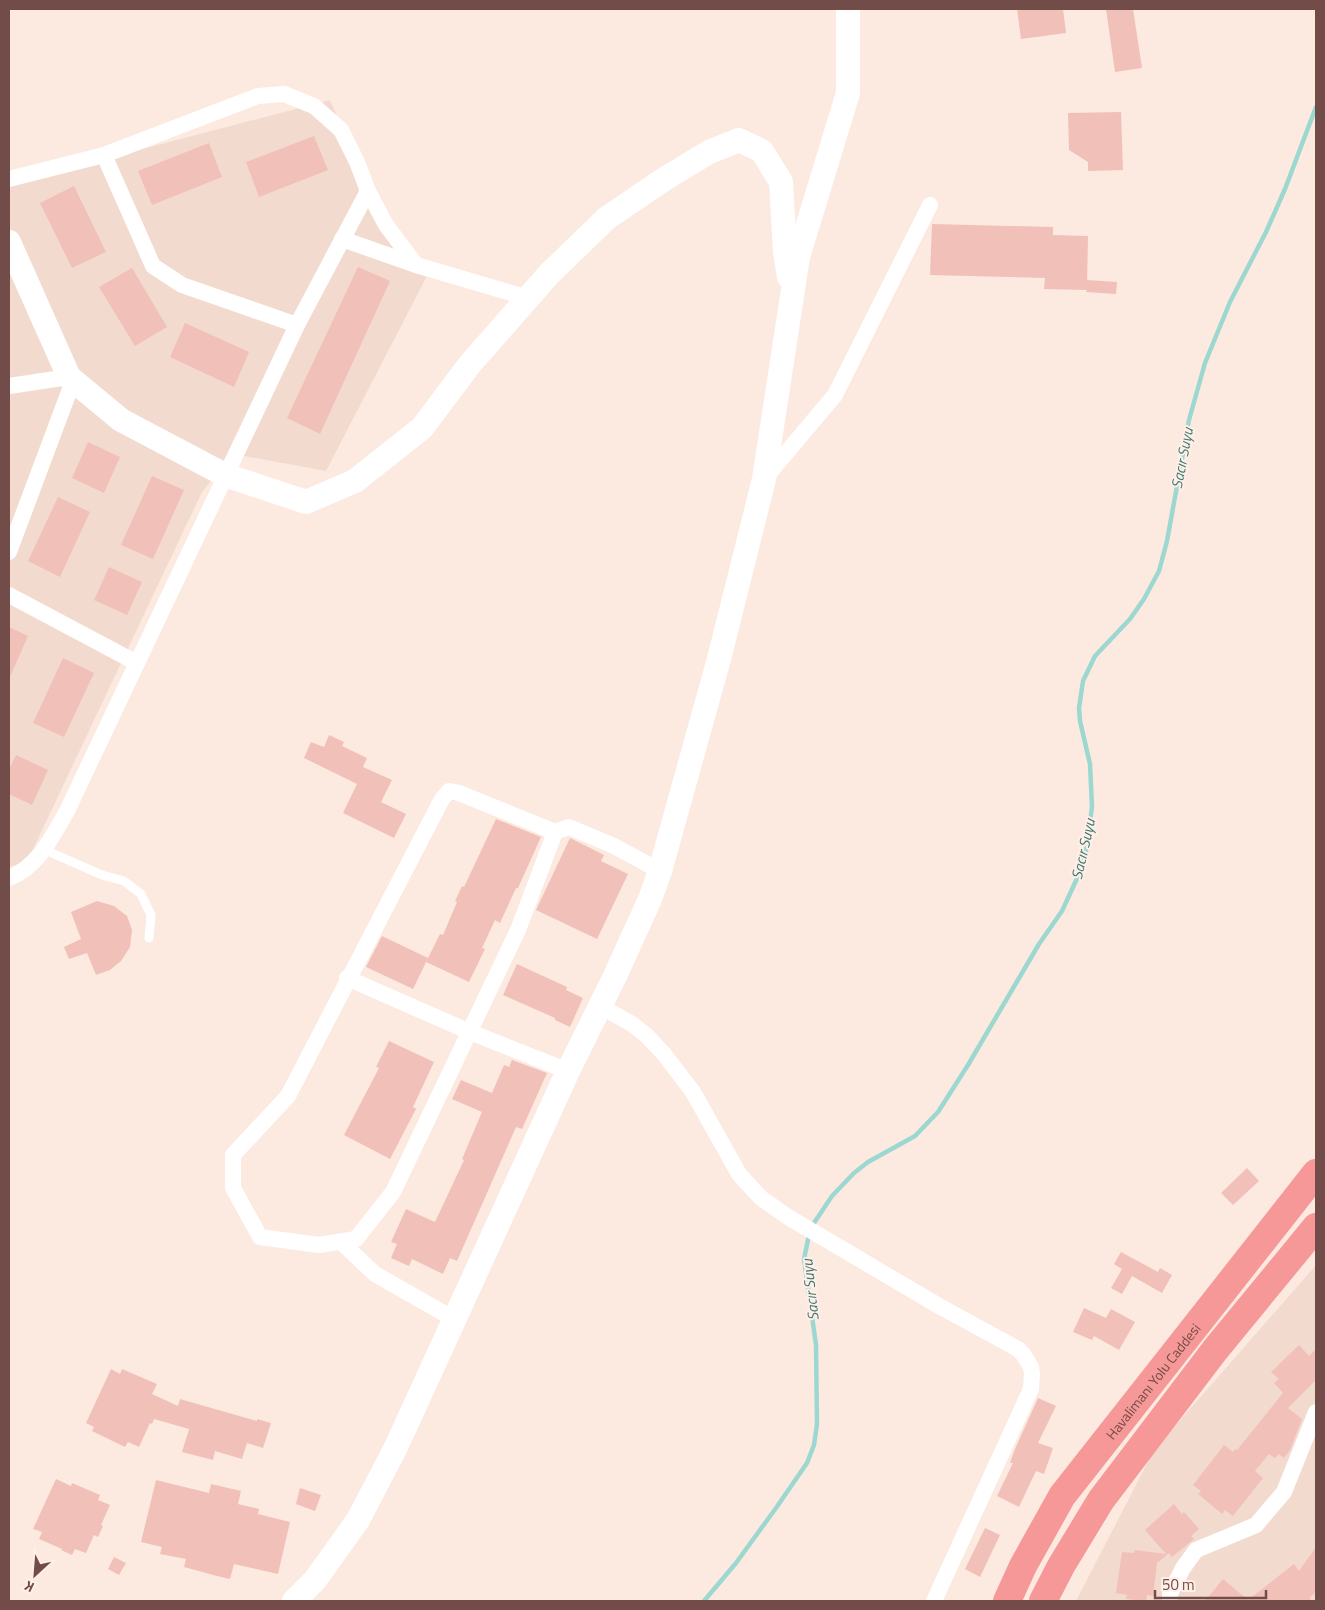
<svg xmlns="http://www.w3.org/2000/svg" width="1325" height="1610" font-family="'Titillium Web',sans-serif">
<rect width="100%" height="100%" fill="#fceae1"/>
<g fill="#f3dacf">
<polygon points="330,100 382,221 428,274 326,471 233,454 202,492 27,862 9,867 9,184"/>
<polygon points="1316,1265 1316,1601 1076,1601 1154,1450"/>
</g>
<g fill="none" stroke-linecap="round" stroke-linejoin="round">
<polyline stroke="#9cd7d0" stroke-width="4.5" points="704,1601 736,1563 776,1508 807,1463 814,1445 817,1424 816,1345 804,1259 809,1235 814,1223 832,1196 854,1173 868,1162 915,1136 938,1112 968,1065 1039,944 1062,911 1080,872 1086,851 1092,807 1090,764 1080,721 1079,708 1083,681 1095,656 1130,619 1144,599 1159,571 1167,541 1189,420 1205,363 1230,302 1266,232 1285,189 1316,107"/>
</g>
<g fill="#f1c0b8">
<polygon points="1017,9 1063,9 1066,33 1021,39"/>
<polygon points="1106,9 1133,9 1142,68 1115,72"/>
<polygon points="1121,112 1123,170 1088,171 1088,162 1069,150 1068,113"/>
<polygon points="314,136 328,170 259,197 246,162"/>
<polygon points="209,143 222,177 152,205 138,171"/>
<polygon points="74,186 106,252 72,268 40,203"/>
<polygon points="932,224 1053,227 1053,235 1088,236 1087,288 1087,280 1117,282 1116,294 1086,292 1087,290 1044,289 1045,278 930,275"/>
<polygon points="358,267 390,281 320,434 287,418"/>
<polygon points="132,268 167,327 135,346 99,287"/>
<polygon points="185,323 249,352 234,387 170,357"/>
<polygon points="88,442 120,457 104,493 72,478"/>
<polygon points="152,476 184,490 153,559 121,545"/>
<polygon points="58,497 90,512 60,577 28,561"/>
<polygon points="109,567 142,582 127,615 94,600"/>
<polygon points="9,627 28,636 9,679"/>
<polygon points="63,658 94,673 64,737 33,723"/>
<polygon points="329,735 344,742 342,746 367,758 363,767 392,780 381,802 406,814 394,838 343,813 357,784 304,758 311,742 324,747"/>
<polygon points="16,755 48,770 32,805 9,794 9,769"/>
<polygon points="496,819 541,837 518,888 516,888 500,923 495,920 482,948 485,949 469,982 426,962 440,934 443,935 457,902 455,901 462,886 464,887"/>
<polygon points="570,838 604,855 601,861 628,874 597,939 536,910"/>
<polygon points="97,901 114,906 127,916 132,930 130,947 121,961 110,970 96,975 87,953 69,959 64,947 81,939 71,912"/>
<polygon points="382,936 428,958 413,989 366,967"/>
<polygon points="517,964 567,987 566,990 583,998 570,1027 555,1020 555,1018 503,995"/>
<polygon points="389,1041 434,1062 413,1107 416,1109 390,1159 344,1135 379,1068 376,1067"/>
<polygon points="512,1060 547,1073 522,1129 516,1127 457,1261 450,1258 443,1274 412,1259 409,1266 391,1258 397,1244 391,1242 406,1209 435,1222 464,1160 462,1159 482,1112 452,1099 461,1080 492,1093 504,1065 509,1067"/>
<polygon points="1247,1168 1259,1181 1233,1205 1221,1193"/>
<polygon points="1121,1252 1158,1272 1160,1268 1172,1275 1162,1293 1132,1276 1122,1294 1111,1288 1122,1269 1114,1264"/>
<polygon points="1084,1308 1106,1318 1111,1309 1135,1322 1119,1350 1094,1336 1092,1340 1073,1332"/>
<polygon points="1299,1345 1309,1356 1316,1349 1316,1380 1288,1408 1302,1419 1290,1450 1284,1458 1279,1454 1275,1458 1269,1454 1255,1471 1263,1478 1233,1516 1225,1510 1222,1514 1198,1494 1201,1491 1193,1485 1224,1445 1233,1452 1235,1449 1237,1450 1283,1393 1274,1383 1279,1379 1271,1372"/>
<polygon points="111,1369 120,1374 122,1369 157,1384 152,1394 178,1406 180,1399 257,1421 257,1419 271,1423 263,1448 247,1443 242,1459 215,1451 213,1460 182,1452 189,1429 154,1419 152,1424 150,1423 139,1447 128,1442 125,1447 92,1431 94,1427 86,1423"/>
<polygon points="1038,1398 1056,1406 1038,1443 1053,1448 1044,1474 1036,1471 1019,1507 997,1496 1013,1463 1010,1463 1015,1449"/>
<polygon points="56,1479 71,1486 72,1483 100,1495 98,1500 110,1505 101,1525 103,1526 98,1537 94,1535 86,1553 75,1549 72,1555 61,1550 62,1549 39,1539 42,1532 33,1529"/>
<polygon points="156,1480 209,1493 211,1484 241,1491 238,1504 259,1509 258,1514 290,1522 278,1574 234,1564 230,1579 217,1576 184,1567 186,1559 160,1554 162,1547 141,1542"/>
<polygon points="300,1488 321,1495 315,1511 296,1504"/>
<polygon points="1174,1504 1182,1514 1184,1512 1199,1529 1191,1536 1194,1539 1172,1557 1169,1553 1157,1563 1153,1596 1147,1595 1146,1601 1126,1599 1127,1595 1116,1593 1122,1552 1134,1553 1135,1550 1166,1554 1145,1530"/>
<polygon points="985,1528 1000,1535 980,1577 965,1569"/>
<polygon points="1316,1547 1316,1592 1310,1597 1311,1601 1205,1601 1223,1579 1248,1600 1294,1564 1299,1571"/>
<polygon points="114,1557 126,1563 119,1575 108,1569"/>
</g>
<g fill="none" stroke-linecap="round" stroke-linejoin="round">
<polyline stroke="#fff" stroke-width="9" points="45,850 102,875 124,881 141,894 151,915 149,938"/>
<g stroke="#fff" stroke-width="16">
<polyline points="104,155 153,266 182,285 297,325"/>
<polyline points="9,179 104,155 258,96 284,94 314,106 341,130 357,162 368,191 386,225 416,265 528,298"/>
<polyline points="342,239 416,265"/>
<polyline points="9,386 69,377"/>
<polyline points="765,478 835,395 930,205"/>
<polyline points="9,552 73,381"/>
<polyline points="9,595 137,663"/>
<polyline points="555,832 518,930 393,1192 356,1239 319,1245 260,1237 233,1188 233,1155 288,1096 442,799 449,791 459,793 555,832 569,827 614,846 660,871"/>
<path d="M 9,878 C 38,867 52,837 67,811 L 297,325 L 368,191"/>
<polyline points="347,978 470,1032 568,1071"/>
<polyline points="600,1006 632,1024 646,1035 664,1054 693,1092 739,1174 761,1198 788,1217 939,1306 1018,1349 1023,1354 1031,1367 1032,1374 1031,1389 934,1601"/>
<polyline points="341,1242 375,1274 454,1319"/>
<polyline points="1170,1601 1170,1594 1183,1568 1196,1550 1256,1525 1284,1492 1316,1412"/>
</g>
<g stroke="#fff" stroke-width="24">
<polyline points="9,242 69,377 121,420 225,475 306,502 355,481 422,428 470,364 550,273 607,218 663,180 709,152 739,140 762,151 781,182 785,252 789,277"/>
<polyline points="294,1601 315,1580 358,1520 396,1447 568,1071 615,976 650,899 660,871 719,659 764,479 798,257 848,93 848,9"/>
</g>
<g stroke="#f69897" stroke-width="28">
<path id="s1" d="M 1007,1601 L 1023,1566 L 1062,1496 L 1316,1173"/>
<polyline points="1043,1601 1061,1566 1101,1500 1215,1350 1316,1227"/>
</g>
</g>
<g text-anchor="middle" dominant-baseline="central" stroke-width="4" stroke-linejoin="round" paint-order="stroke">
<g font-size="14" fill="#724c48" stroke="#ffefe7">
<text stroke="none"><textPath href="#s1" startOffset="265">Havalimanı Yolu Caddesi</textPath></text>
</g>
<g font-size="15" font-style="italic" fill="#3c7872" stroke="#ffefe7">
<text transform="translate(1182 458) rotate(-79)">Sacır Suyu</text>
<text transform="translate(1083 849) rotate(-77)">Sacır Suyu</text>
<text transform="translate(810 1290) rotate(-96)">Sacır Suyu</text>
</g>
</g>
<rect width="1325" height="1610" fill="none" stroke="#724c48" stroke-width="20"/>
<g transform="translate(35 1575) rotate(206)" stroke="#ffefe7" stroke-width="4" paint-order="stroke">
<path d="M0-4L9 19L0 12L-9 19Z" fill="#724c48"/>
<text y="-8" font-size="14" font-weight="bold" text-anchor="middle" fill="#724c48">K</text>
</g>
<path d="M1155 1590v8h111v-8" fill="none" stroke="#724c48" stroke-width="2.5"/>
<text x="1162" y="1590" font-size="15" fill="#724c48" stroke="#ffefe7" stroke-width="4" paint-order="stroke">50 m</text>
</svg>
